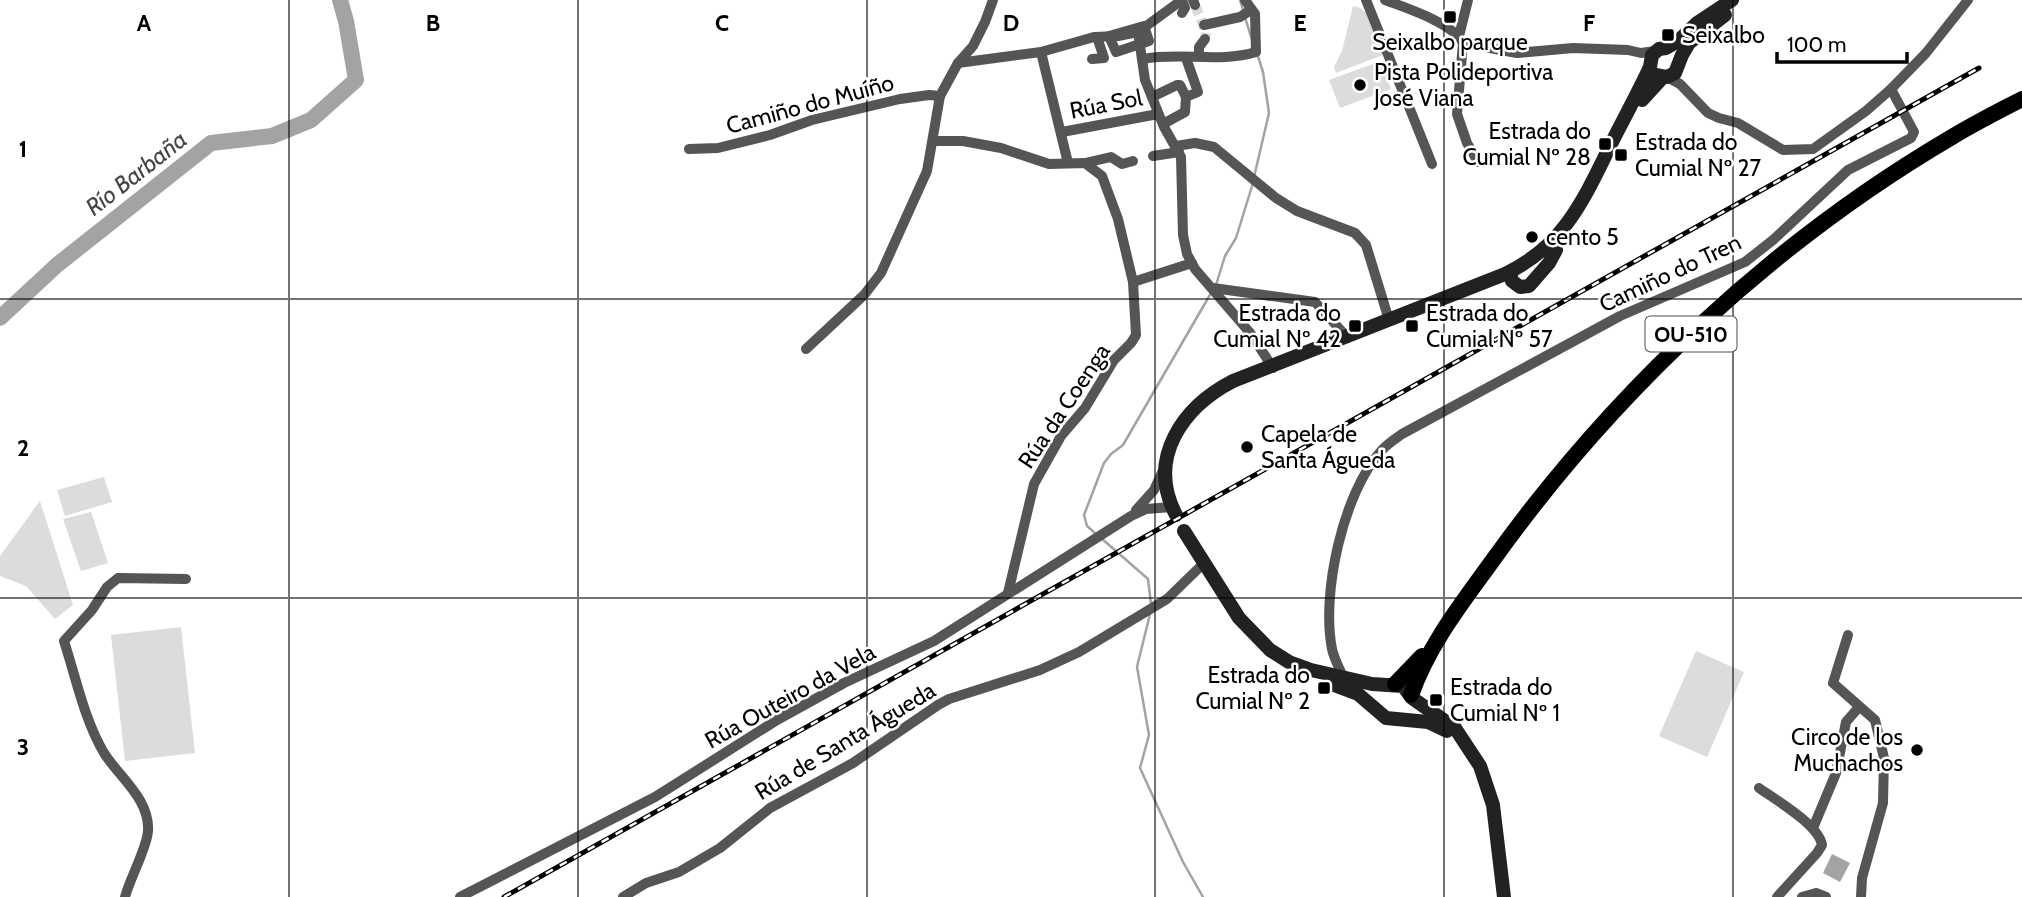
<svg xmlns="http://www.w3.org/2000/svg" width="2022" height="897" font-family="Cabin,sans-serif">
<rect width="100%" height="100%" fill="#fff"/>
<g fill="#dcdcdc">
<path d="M 1353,6 C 1372,7 1377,40 1383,55 L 1336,73 L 1334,67 L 1342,51 Z"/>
<polygon points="1381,61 1391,89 1340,108 1329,80"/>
<polygon points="104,477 112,502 65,516 57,490"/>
<polygon points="40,501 73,605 55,619 26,586 0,576 0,556"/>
<polygon points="91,512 108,563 81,571 63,519"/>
<polygon points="181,627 195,753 125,761 111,635"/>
<polygon points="1696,651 1744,672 1707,757 1659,736"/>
</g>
<polygon fill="#a3a3a3" points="1832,854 1850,863 1840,882 1823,873"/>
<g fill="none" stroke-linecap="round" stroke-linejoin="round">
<g stroke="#a3a3a3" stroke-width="2.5">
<polyline points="1240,0 1243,10"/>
<polyline points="1245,17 1251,37"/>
<polyline points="1254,177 1269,113 1263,72 1257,53"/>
<polyline points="1216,285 1225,256 1236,238 1253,183"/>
<polyline points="1096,534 1087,526 1084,515 1104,463 1111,454 1123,445 1211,293"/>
<polyline points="1101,538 1148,579 1151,604"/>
<polyline points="1150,614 1137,667 1149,735 1140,768 1183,862 1203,897"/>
</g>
<polyline stroke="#a3a3a3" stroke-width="16" points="0,318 57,265 211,143 272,136 311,120 356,80 346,21 340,0"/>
<polyline stroke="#d9d9d9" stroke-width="10" stroke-dasharray="10 5" stroke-linecap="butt" points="1195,5 1206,32 1205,39"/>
<g stroke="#555" stroke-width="10">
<polyline points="1182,0 1185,8 1182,13"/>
<polyline points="1193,0 1195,5"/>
<polyline points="1366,0 1432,164"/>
<path d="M 1385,0 C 1406,8 1453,23 1463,43 L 1517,53 L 1573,48 L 1628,50 L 1641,53 L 1655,51"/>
<polyline points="1204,25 1240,17 1251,10"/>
<polygon points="1144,26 1149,41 1116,52 1109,36"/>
<polyline points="1138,32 1145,80 1164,127 1181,157 1183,235 1187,254 1195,269 1251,334 1273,368"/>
<polyline points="1459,36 1468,0"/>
<polyline points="1463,43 1457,114 1467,143 1478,162"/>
<polyline points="1041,52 1068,163"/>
<polyline points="1199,55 1199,47 1205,39"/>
<polyline points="1092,59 1104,58 1097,37"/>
<path d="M 1143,59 C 1179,52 1220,63 1256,52 L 1255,14 L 1245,0"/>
<polyline points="958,63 1041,52 1094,37 1118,36 1138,32 1182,0"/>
<polyline points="1667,77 1680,84 1708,113 1719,118 1738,123 1783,150 1813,149 1866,111 1891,89 1926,53 1968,0"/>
<polyline points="1152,97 1177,85 1180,85 1186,97"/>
<polyline points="1163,124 1185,112 1186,97 1198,92 1186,58"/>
<polyline points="1062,132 1158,114"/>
<polyline points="933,141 963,141 1001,148 1049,164 1085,163 1102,176 1118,219 1133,282 1136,335 1131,343 1114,360 1085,408 1061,436 1034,484 1008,593"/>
<polyline points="1176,146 1195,143 1214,147 1276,198 1297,211 1355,233 1366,245 1389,320"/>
<polyline points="689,149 718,148 770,135 812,120 900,99 929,95 940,96"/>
<polyline points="1153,156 1179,152"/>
<polyline points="1085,163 1111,157 1122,164 1133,161"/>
<polyline points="1133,282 1192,263"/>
<polyline points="1213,288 1315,302 1346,336"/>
<polyline points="806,349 864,295 881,273 927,171 940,96 958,63 973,46 985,22 993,0"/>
<polyline points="1136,510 1154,490 1164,468"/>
<polyline points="1848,635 1833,683 1875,720 1884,758 1883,803 1862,878 1861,897"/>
<path d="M 1344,679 C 1340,669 1334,659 1332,649 C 1321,594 1343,493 1381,451 C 1387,444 1395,439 1402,434 L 1620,316 L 1745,262 L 1773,240 L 1848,170 L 1911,138 L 1914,132 L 1891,89"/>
<path d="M 1759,788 C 1776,800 1819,825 1822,845 L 1817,853 L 1777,897"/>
<polyline points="1813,828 1836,773 1846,722 1859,707"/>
<path d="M 125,897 C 130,878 147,848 148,831 C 150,799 119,777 104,753 C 84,719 76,678 64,641 L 92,610 L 107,587 L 118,578 L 186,579"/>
<polyline points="460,897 655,797 777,720 844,683 934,641 1131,516 1146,509 1172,507"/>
<polyline points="623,897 646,883 679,872 720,848 770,808 853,763 938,705 949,699 1040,670 1079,652 1167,599 1201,566"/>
<polyline points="1802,897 1816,893 1826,897"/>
</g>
<g stroke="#222" stroke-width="14">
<polyline points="1657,75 1667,77 1675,73 1682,55 1689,43 1725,15"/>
<polyline points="1642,100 1663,77"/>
<polyline points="1511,277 1512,281 1520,287 1529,286 1549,263 1556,250"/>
<path d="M 1176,515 C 1146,458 1183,407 1233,381 L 1505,274 C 1564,246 1584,199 1611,144 C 1624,118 1638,93 1650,67 L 1652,55 L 1659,49 L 1666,48 L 1678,41 L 1697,23 L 1732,0"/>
<polyline points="1184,531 1239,618 1270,650 1289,662 1311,670 1372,684 1403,686 1412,698 1455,728 1480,766 1493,805 1504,897"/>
<polyline points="1334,685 1358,694 1386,718 1428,722 1447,731"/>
</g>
<g stroke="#000" stroke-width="16">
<polyline points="1395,684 1422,656"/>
<path d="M 1411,695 C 1429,644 1462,603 1493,560 C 1614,391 1773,242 1952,137 C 1975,123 1999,111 2022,99"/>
</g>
<g stroke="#000" stroke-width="5">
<polyline id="rail" points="504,897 1979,68"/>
</g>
<use href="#rail" stroke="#fff" stroke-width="2.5" stroke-dasharray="8" stroke-linecap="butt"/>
</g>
<path fill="none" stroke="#000" stroke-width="2" stroke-opacity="0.55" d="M 289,0 L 289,897M 578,0 L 578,897M 867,0 L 867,897M 1155,0 L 1155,897M 1444,0 L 1444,897M 1733,0 L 1733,897M 0,299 L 2022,299M 0,598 L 2022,598"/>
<g fill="#000" stroke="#fff" stroke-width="2.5">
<rect x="1443" y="10" width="14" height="14" rx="3.5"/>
<rect x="1661" y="28" width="14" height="14" rx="3.5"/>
<circle cx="1360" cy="85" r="7"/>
<rect x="1598" y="137" width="14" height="14" rx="3.5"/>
<rect x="1614" y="148" width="14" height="14" rx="3.5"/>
<circle cx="1532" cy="237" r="7"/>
<rect x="1348" y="319" width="14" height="14" rx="3.5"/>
<rect x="1405" y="319" width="14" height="14" rx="3.5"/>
<circle cx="1247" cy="447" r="7"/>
<rect x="1317" y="681" width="14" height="14" rx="3.5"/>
<rect x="1429" y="693" width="14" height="14" rx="3.5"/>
<circle cx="1917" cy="750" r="7"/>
</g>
<g text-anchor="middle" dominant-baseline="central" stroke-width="5" stroke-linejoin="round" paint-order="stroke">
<rect fill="#fff" stroke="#4c4c4c" stroke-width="2" x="1645.5" y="316.5" width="91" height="35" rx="5"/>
<g font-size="21" font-weight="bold" fill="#000">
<text x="1691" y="334">OU-510</text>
</g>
<g font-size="23" fill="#000" stroke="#fff" text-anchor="start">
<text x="1682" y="35">Seixalbo</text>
<text x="1450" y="42" text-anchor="middle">Seixalbo parque</text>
<text x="1374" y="72">Pista Polideportiva<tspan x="1374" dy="26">José Viana</tspan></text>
<text x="1591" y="131" text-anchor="end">Estrada do<tspan x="1591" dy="26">Cumial Nº 28</tspan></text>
<text x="1635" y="142">Estrada do<tspan x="1635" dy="26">Cumial Nº 27</tspan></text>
<text x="1546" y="237">cento 5</text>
<text x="1341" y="313" text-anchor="end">Estrada do<tspan x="1341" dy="26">Cumial Nº 42</tspan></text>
<text x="1426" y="313">Estrada do<tspan x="1426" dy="26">Cumial Nº 57</tspan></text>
<text x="1261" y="434">Capela de<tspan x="1261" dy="26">Santa Águeda</tspan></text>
<text x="1310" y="675" text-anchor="end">Estrada do<tspan x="1310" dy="26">Cumial Nº 2</tspan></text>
<text x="1450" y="687">Estrada do<tspan x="1450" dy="26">Cumial Nº 1</tspan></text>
<text x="1903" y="737" text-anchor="end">Circo de los<tspan x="1903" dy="26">Muchachos</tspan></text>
</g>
<g font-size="23" fill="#000" stroke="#fff">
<text transform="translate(810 104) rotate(-15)">Camiño do Muíño</text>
<text transform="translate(1106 104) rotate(-11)">Rúa Sol</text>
<text transform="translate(1670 273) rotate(-25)">Camiño do Tren</text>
<text transform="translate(1064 406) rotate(-56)">Rúa da Coenga</text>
<text transform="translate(790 696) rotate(-29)">Rúa Outeiro da Vela</text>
<text transform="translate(845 741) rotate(-31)">Rúa de Santa Águeda</text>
</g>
<g font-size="24" font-style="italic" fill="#444" stroke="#fff">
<text transform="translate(136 173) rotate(-38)">Río Barbaña</text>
</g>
</g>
<g font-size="23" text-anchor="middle" font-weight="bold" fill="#000" stroke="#fff" stroke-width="5" stroke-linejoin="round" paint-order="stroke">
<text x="144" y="31">A</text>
<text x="433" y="31">B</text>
<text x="722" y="31">C</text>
<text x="1011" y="31">D</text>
<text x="1300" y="31">E</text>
<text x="1589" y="31">F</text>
<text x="23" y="157">1</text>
<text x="23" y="456">2</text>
<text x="23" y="755">3</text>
</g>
<path d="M1777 52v10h130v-10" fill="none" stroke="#000000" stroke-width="3.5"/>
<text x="1787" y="52" font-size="21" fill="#000000" stroke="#ffffff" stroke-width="5" paint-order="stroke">100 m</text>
</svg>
